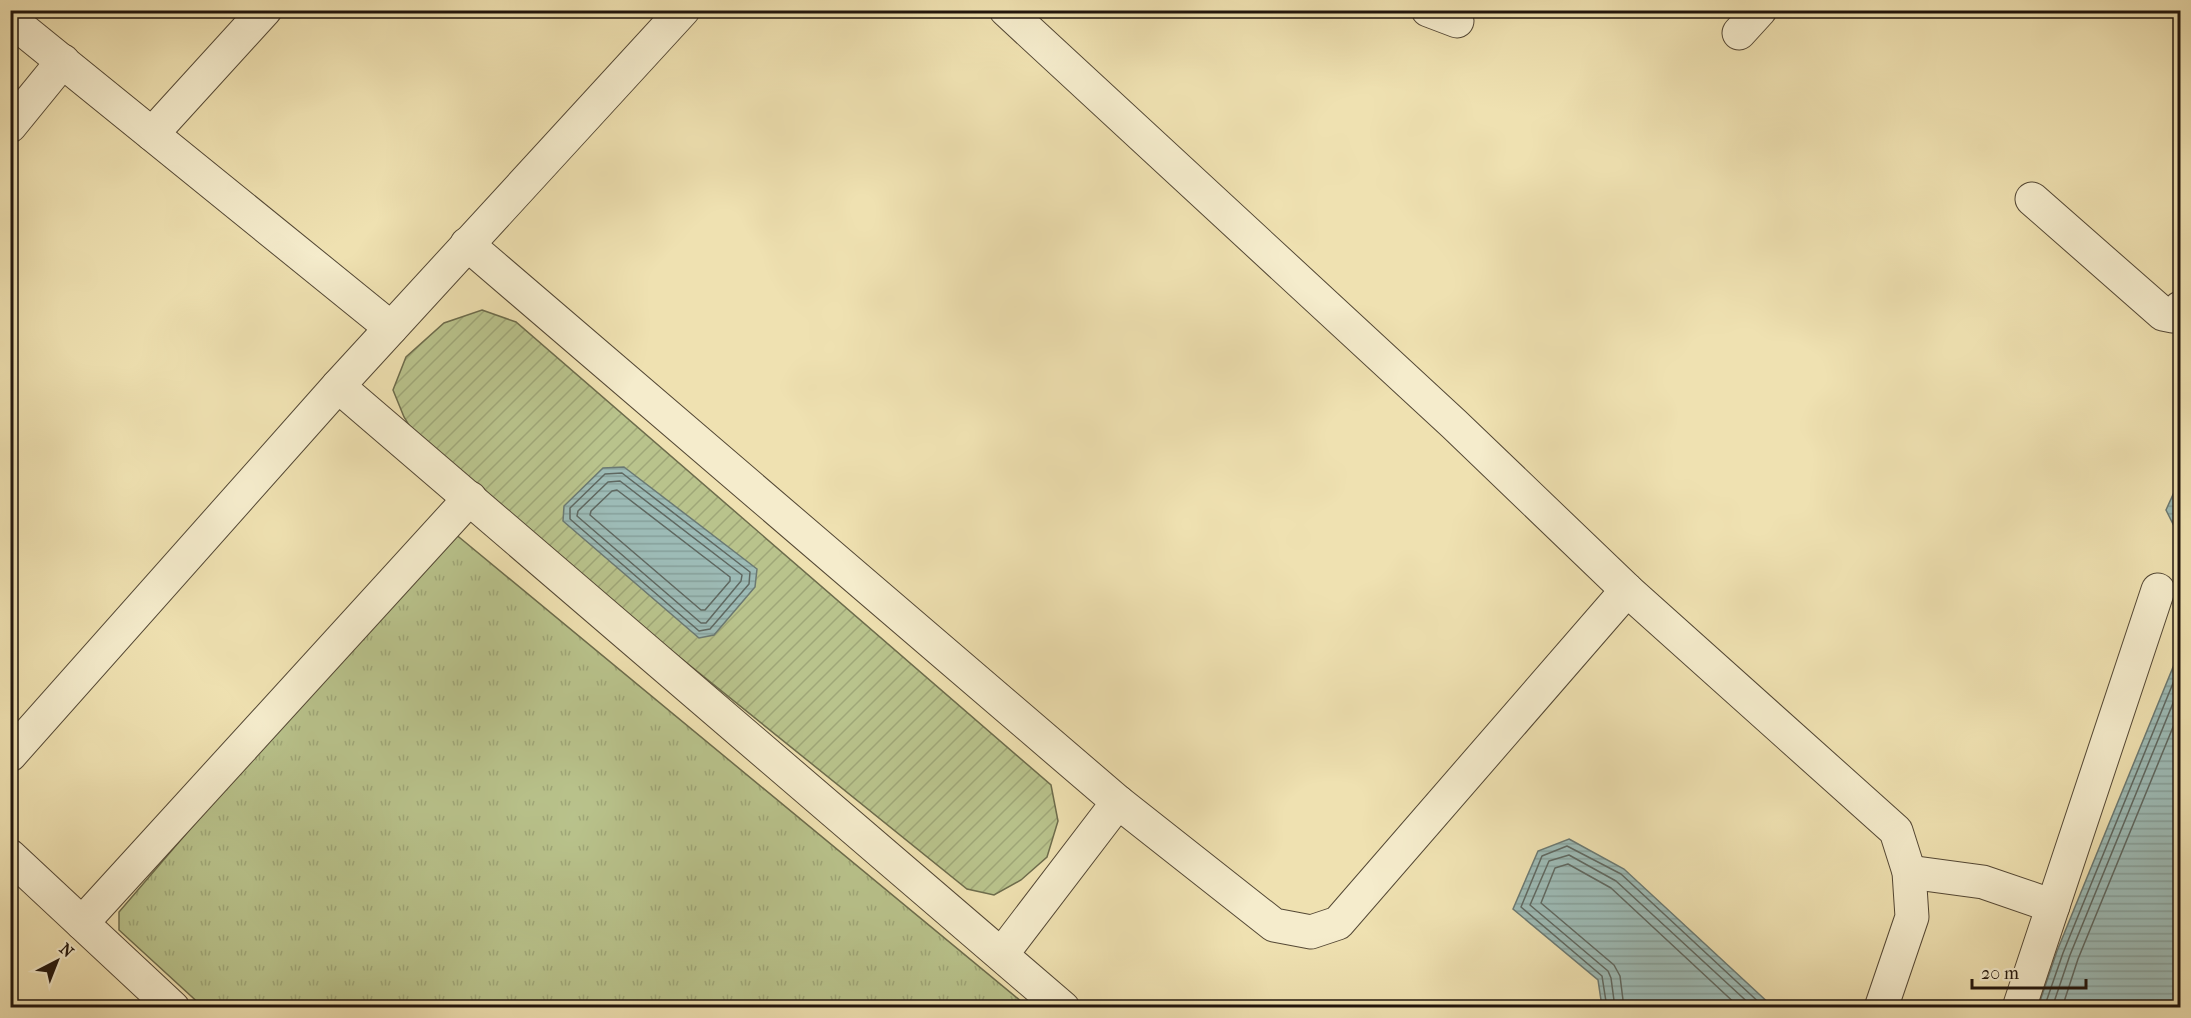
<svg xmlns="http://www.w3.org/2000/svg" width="2191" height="1018" font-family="'IM FELL French Canon',serif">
<defs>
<pattern id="grass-tufts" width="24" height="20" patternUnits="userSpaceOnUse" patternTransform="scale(1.5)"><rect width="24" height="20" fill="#b9c38c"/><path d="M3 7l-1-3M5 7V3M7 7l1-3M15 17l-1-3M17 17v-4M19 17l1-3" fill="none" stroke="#9fa778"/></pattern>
<pattern id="garden-furrows" width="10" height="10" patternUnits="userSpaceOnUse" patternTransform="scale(1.5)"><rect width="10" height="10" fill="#b9c38c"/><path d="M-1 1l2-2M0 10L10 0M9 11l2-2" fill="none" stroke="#9fa778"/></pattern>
<pattern id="water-rules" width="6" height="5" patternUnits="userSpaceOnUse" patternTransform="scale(1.5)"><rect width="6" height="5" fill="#9dbbb6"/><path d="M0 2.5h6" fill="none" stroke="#87a09b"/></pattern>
</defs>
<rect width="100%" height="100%" fill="#efe1b1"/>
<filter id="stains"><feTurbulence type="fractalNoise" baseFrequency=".00333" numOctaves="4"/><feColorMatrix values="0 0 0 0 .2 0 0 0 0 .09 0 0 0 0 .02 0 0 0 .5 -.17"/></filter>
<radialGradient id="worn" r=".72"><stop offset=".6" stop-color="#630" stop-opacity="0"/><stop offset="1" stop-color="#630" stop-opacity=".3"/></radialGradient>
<polygon fill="url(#grass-tufts)" stroke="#6d6c4c" stroke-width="1.5" points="448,528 1028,1007 203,1007 119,930 119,912"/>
<polygon fill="url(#garden-furrows)" stroke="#6d6c4c" stroke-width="1.5" points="482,310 516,322 1051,785 1058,821 1047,857 1021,880 994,895 967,889 425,452 404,417 393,390 406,357 444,323"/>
<g fill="url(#water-rules)" stroke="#6b7972" stroke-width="1.5">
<polygon points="624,467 757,569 755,587 714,635 699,638 563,521 564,506 603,468"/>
<polygon points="2180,479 2180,538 2166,510"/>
<polygon points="2180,650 2180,1007 2038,1007 2057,951"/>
<polygon points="1569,839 1624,869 1773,1007 1602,1007 1598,980 1513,909 1538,851"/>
</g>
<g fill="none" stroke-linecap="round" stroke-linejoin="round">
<g stroke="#5f6861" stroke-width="1.5">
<polygon points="622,473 750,572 749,584 710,629 699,631 570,519 570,508 605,474"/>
<polygon points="620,481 742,575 741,581 706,623 701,623 577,516 578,511 608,482"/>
<polygon points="617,490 730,577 730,581 705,610 701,610 590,515 591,511 612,491"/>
<polyline points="1607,1008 1602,976 1521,907 1542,856 1567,846 1621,874 1765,1008"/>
<polyline points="1615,1008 1611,978 1608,971 1530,905 1549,861 1569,855 1616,881 1754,1008"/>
<polyline points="1624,1008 1620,976 1614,965 1541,903 1555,868 1568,864 1611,888 1740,1008"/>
<polyline points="2044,1008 2063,953 2180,666"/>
<polyline points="2052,1008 2070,955 2180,686"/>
<polyline points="2062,1008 2078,959 2180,710"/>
</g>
<g stroke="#544835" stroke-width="35">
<g id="minor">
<polyline points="1006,10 1454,424 1627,590 1896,831 1909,872 1912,917 1881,1008"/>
<polyline points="1428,10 1457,21"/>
<polyline points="10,19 391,328"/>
<polyline points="1739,33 1760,10"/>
<polyline points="10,126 63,61"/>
<polyline points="152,134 265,10"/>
<polyline points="2032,199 2163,314 2173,316 2180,308"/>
<polyline points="467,244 1118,802 1274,925 1311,932 1338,923 1627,590"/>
<polyline points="338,386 1063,1008"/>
<polyline points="10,755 338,386 683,10"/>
<polyline points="10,856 173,1008"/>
<polyline points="1909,872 1983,882 2053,906"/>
<polyline points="82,923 470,498"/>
<polyline points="1002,954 1118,802"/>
<polyline points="2019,1008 2158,590"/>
</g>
</g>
<use href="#minor" stroke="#f5eccc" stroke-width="33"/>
</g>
<rect width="2191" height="1018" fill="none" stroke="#efe1b1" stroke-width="36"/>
<rect x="12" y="12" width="2167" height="994" fill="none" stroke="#21150c" stroke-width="3"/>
<rect x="18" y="18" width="2155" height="982" fill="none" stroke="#21150c" stroke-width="1.5"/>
<g transform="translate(57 961) rotate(42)" stroke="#f5eccc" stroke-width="4.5" paint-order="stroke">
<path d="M0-4.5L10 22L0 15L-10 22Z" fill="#21150c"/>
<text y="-9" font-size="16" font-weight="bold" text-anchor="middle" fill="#21150c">N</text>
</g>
<path d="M1972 979v9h114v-9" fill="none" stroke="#21150c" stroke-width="3"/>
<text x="1981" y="979" font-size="18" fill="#21150c" stroke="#f5eccc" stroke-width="4.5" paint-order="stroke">20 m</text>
<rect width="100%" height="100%" filter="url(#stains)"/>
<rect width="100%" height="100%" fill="url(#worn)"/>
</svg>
